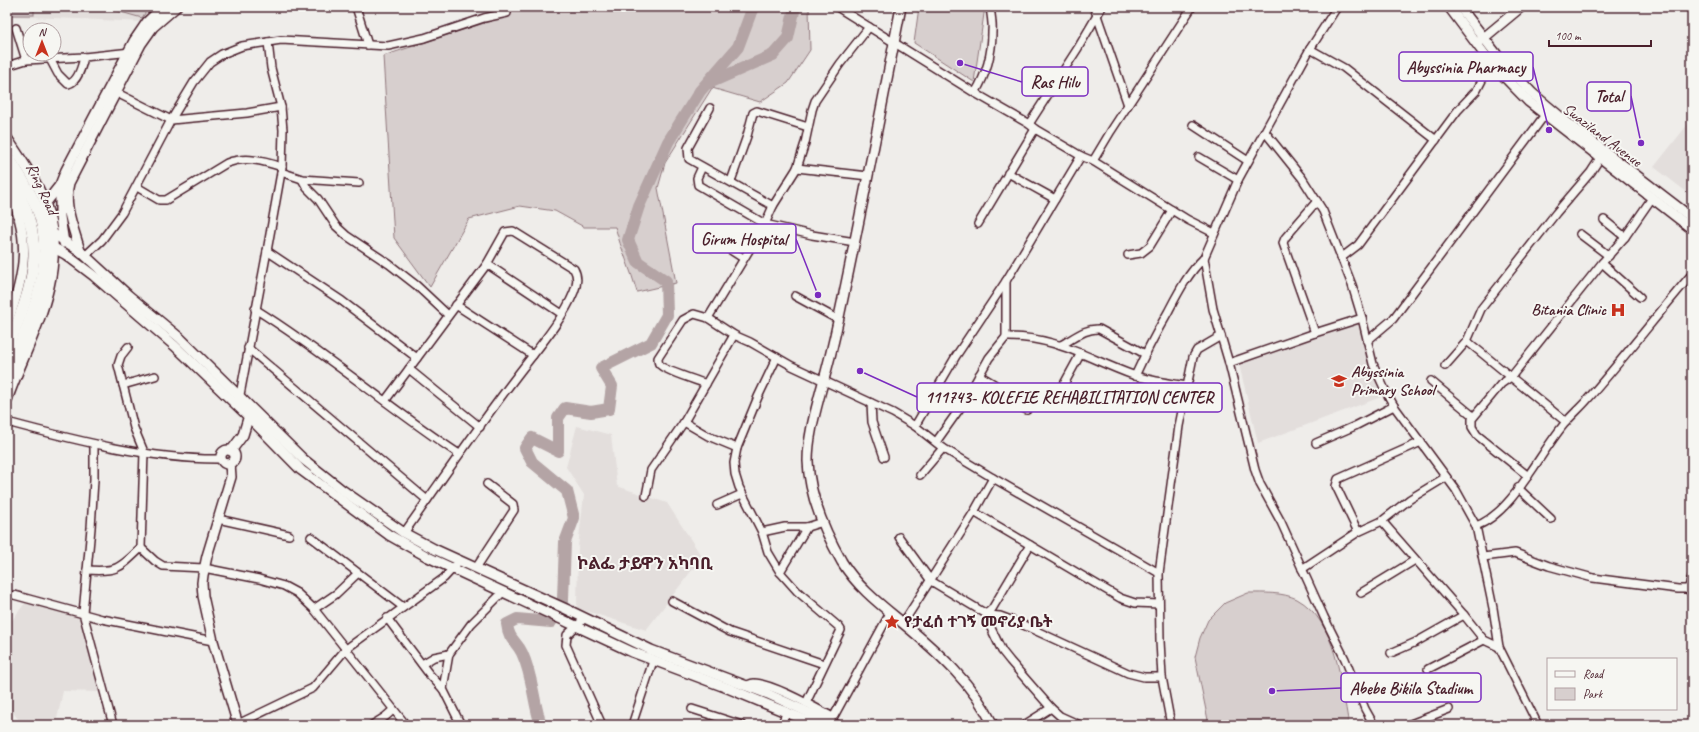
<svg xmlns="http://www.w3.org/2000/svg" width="1699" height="732" font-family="Caveat,'Noto Sans Ethiopic',sans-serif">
<rect width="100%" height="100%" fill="#efedea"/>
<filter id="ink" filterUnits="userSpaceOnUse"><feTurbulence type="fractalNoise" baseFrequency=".025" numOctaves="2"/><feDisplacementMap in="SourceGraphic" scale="8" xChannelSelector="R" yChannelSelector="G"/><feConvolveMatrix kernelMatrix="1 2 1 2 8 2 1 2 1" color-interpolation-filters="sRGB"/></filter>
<g filter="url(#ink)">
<g fill="#e3dedc">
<polygon points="7,7 158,7 146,22 7,16"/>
<polygon points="1692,119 1692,196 1654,167"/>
<polygon points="1356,320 1384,394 1381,395 1381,397 1258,443 1239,364 1277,351 1276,348"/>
<polygon points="577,426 611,435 617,486 667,503 702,557 646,630 577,608 578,547 584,495 566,467"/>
<polygon points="25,603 80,614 100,692 63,691 57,719 19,720 7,705 7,627"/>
</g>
<g fill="#d7cfce" stroke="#90777c">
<rect x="7" y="7" width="27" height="8"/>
<polygon points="103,7 149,7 142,18"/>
<path d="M 507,7 L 809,7 L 810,50 L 788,83 L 760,102 L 712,88 L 665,163 L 658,188 L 676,283 L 637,292 C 631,270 621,249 615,227 L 584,227 L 555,211 L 520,206 L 469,219 L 430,287 L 394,238 L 383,56 L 509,15 Z"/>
<polygon points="919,7 985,7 974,82 914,43"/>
<path d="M 1248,593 C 1264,593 1282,592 1297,599 C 1337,621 1341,684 1349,725 L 1209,725 L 1195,657 L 1200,638 L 1208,620 L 1225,603 Z"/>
</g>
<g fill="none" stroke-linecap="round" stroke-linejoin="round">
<g stroke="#b4a4a5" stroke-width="12">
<polyline points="709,83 773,55 788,38 795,7"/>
<path d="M 541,725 C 533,702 533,676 522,653 C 516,640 509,641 507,624 L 517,619 L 551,622 L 563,599 L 565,542 L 574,518 L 567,491 L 532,462 L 525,448 L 532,438 L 558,451 L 558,418 L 565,408 L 591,412 L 609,409 L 612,386 L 601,368 L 651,343 L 667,315 L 666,281 L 638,262 L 628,240 L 639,206 L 668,142 L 700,91 L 738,47 L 753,7"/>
</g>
<g stroke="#4a1f2b" stroke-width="10">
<g id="minor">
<polyline points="356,7 368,45"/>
<polyline points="837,7 975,93 1029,124 1035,129 1081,156 1093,161 1188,220 1214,233"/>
<polyline points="1094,7 1128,105"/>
<polyline points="16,28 26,60"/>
<polyline points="1310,49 1344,68 1436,140"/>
<path d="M 50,59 L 58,74 L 68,84 C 78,82 82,66 84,57"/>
<polyline points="7,66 26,60 84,57 131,52"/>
<polyline points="115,92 171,120 247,113 281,107"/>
<path d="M 975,93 C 986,75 992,54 992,32 C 993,24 991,15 990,7"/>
<polyline points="710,108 688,148 689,159 773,206"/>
<polyline points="1029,124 1078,48 1102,7"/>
<polyline points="1193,125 1248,161"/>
<polyline points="1265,132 1302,178 1323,211 1352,285 1362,318 1373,364 1385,390 1394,406 1456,490 1476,526 1493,608 1499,647 1538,725"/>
<polyline points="1199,157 1238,180"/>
<polyline points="1093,161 1111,131 1192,7"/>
<polyline points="702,167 697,178 698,185 765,224 812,235 855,242"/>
<polyline points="797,168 868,176"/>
<polyline points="281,172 302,179 359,183"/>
<polyline points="1008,173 1055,199"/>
<polyline points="302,179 307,188 318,199 336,226 347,236 389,264 416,285 448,315"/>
<polyline points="731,181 747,136 753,113 757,111 808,127"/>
<path d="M 137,187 L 159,200 L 166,200 L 227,163 C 246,156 263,161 282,167"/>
<polyline points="1604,220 1625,237"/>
<polyline points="978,224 1035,129"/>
<polyline points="1580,234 1609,256"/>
<polyline points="726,247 743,258"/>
<polyline points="267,251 342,301 417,358"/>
<polyline points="1128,255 1141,253 1150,246 1172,210"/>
<polyline points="85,256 102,240 122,213 171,120 194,82 210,62 222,54 242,46 281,40 388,46 424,38 484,18 507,13"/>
<polyline points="1204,258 1213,309 1229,363 1255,470 1260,484 1281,522 1324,617 1345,659 1365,709 1374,725"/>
<polyline points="1341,258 1358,245 1458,110 1477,90 1491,63"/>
<polyline points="1602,263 1640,297"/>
<polyline points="487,264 562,314"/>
<polyline points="795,296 839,320"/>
<polyline points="456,305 533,355"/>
<path d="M 255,309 C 326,353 389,408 459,454"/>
<polyline points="708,318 765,224 773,206 797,168 805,143 812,110 815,101 840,64 869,27"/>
<polyline points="1315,333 1283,243 1285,238 1317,201"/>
<path d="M 1006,337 C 1056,336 1088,359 1133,375 C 1150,381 1169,383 1187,386"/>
<polyline points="1367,341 1393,319 1544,116"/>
<polyline points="1467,341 1566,422"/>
<path d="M 1061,345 C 1073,339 1085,328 1099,329 L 1145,354"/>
<polyline points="248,348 427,500"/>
<polyline points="777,357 758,397 737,448 734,463 735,474 739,487 762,532 768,552 780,572 797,591 839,627 841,630 806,703"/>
<polyline points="1229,363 1315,333 1362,318"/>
<polyline points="1445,366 1467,341 1481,309 1556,213 1591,172 1600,158"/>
<polyline points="409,369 480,427"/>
<polyline points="979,375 994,384 1002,396 1011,402 1027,410"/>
<path d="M 1135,376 C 1145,354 1156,333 1168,312 C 1178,293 1188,273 1204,258 L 1238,180 L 1310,49 L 1337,7"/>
<polyline points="1431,381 1473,416"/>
<path d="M 706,384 C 699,381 661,369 659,364 C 658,362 658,360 658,358 L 683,320 L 694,314 L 708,318 L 734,335 L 750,342 L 792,366 L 893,413 L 915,426 L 943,448 L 993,478 L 1159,573"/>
<polyline points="1064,384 1081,353"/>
<polyline points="123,385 155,376"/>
<polyline points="239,400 267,251 282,167 283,130 281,107 271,68 268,42"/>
<path d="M 385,401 L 487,264 L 505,232 L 513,231 L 574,269 C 578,276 577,285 574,292 C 563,320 534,353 516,377 C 477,428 441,481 404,533"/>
<polyline points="871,403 872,422 884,457"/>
<path d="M 7,422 C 74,440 152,460 221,459"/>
<polyline points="684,422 708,436 737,448"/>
<polyline points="915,426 956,356 1006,281 1081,156"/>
<polyline points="936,442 963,404 989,358 1006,337 1006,281"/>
<polyline points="1316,443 1355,426 1394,406"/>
<polyline points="94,444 94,480 91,528 83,613 113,725"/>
<polyline points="920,475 943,448"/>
<polyline points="1528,476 1477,435 1472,427 1472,419 1501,384 1511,377 1602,263 1625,237 1652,198"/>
<polyline points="1518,488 1551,519"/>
<polyline points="646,496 651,470 684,422 734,335"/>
<polyline points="717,505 742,494"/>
<polyline points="974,512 1120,598 1135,603 1159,604"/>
<polyline points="218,519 289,535"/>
<polyline points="1382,521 1464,615 1484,640 1499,647"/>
<path d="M 1476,526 C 1513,513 1541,450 1566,422 C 1573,414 1581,407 1587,400 C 1623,359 1657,315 1692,274"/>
<polyline points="762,532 785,527 807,527 823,522"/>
<polyline points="1358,532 1336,486 1338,479 1421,442"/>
<polyline points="311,537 403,607"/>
<polyline points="899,537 931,581 988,615 1000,616 1019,623 1128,673 1144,677 1162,677"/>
<polyline points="141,548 155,561 163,566 204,568 259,579 284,586 297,593 314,609 406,725"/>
<polyline points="1483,557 1515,553 1549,566 1593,578 1678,589 1692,589"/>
<polyline points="476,568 514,510 513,504 487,484"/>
<polyline points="1302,569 1358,532 1382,521 1410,499 1446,477"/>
<path d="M 87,570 C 117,572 119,569 141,548 L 144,452 L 134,428 L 118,365 L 121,356 L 128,347"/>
<polyline points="780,572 807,527"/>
<polyline points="1688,590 1692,577"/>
<polyline points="1361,593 1415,560"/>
<polyline points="14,595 102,619 213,641"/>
<polyline points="672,601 730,632 824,664"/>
<polyline points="314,609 336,594 357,574"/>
<polyline points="986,614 992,609 1030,545"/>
<polyline points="988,615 989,624 1002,651 1010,661 1051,708 1060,716 1080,725"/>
<polyline points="387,618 429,674 443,689 461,725"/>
<polyline points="585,618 567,635 566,645 602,725"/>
<polyline points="903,623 974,512 993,478"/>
<polyline points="1391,653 1416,642 1464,615"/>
<polyline points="422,664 434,657 449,654"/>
<polyline points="1428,669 1484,640"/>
<path d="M 745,686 C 748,685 751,683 754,683 C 771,683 814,707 831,716 L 834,716 L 890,613"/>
<polyline points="443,689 449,654 471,624 503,592"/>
<polyline points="692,709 742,725"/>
<polyline points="238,724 313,688 346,649 444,578 456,565"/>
<polyline points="372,725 385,717 393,710"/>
<polyline points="632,725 653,661"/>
<polyline points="781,725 787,712"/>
<polyline points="1024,725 1051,708"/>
<polyline points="1171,725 1162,677 1160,641 1159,573 1179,426 1193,357 1197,350 1221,336"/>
<polyline points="1408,725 1449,709"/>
</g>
</g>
<g stroke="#4a1f2b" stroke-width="12">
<g id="major">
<path d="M 901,7 C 881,110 861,214 839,317 C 834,341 828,366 821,390 C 815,413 808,437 808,461 C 809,497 825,532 842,562 C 858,588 881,605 904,624 C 939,653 973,684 993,725"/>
<polyline points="1449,7 1491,63 1529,102 1692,229"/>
<polyline points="1460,7 1497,55 1532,93 1563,119 1692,218"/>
<polyline points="1480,41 1521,7"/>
<path d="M 7,138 C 22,161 40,185 48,212 C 68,279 28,340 7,400"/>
<polyline points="60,185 60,217 64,243"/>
<path d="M 7,187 C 32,236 26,274 7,323"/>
<polyline points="45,204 60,185 66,170 134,41 147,22 163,7"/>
<polyline points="52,233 80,251 128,295 180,338 303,459 342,490 404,533 434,549 566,609 651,650 768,694 836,725"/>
<polyline points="54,248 65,254 94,276 175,346 249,417 301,470 389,535 428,557 632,652 730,689 817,725"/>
<path d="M 80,251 C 74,228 63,207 69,183 L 141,44 L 153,27 L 176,7"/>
<circle cx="228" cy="457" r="7"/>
<polyline points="231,451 243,435 250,412"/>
<polyline points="230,463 231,477 207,556 203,575 202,583 203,596 213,641 238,725"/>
</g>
</g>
<g stroke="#4a1f2b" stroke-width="14">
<g id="highway">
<path d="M 7,155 C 19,174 33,195 40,217 C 56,273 27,326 7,376"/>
<path d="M 7,173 C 50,240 35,281 7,349"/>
</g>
</g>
<use href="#minor" stroke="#f6f6f2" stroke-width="7"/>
<use href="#major" stroke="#f6f6f2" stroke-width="9"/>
<use href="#highway" stroke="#f6f6f2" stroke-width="11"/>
</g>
</g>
<defs>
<g id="hospital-bare" transform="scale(1.2)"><path d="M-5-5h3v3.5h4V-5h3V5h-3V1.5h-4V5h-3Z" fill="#c8321e" stroke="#f6f6f2" stroke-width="2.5" paint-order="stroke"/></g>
<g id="school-bare" transform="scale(1.2)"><path d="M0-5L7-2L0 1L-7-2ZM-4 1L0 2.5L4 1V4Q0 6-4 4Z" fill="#c8321e" stroke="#f6f6f2" stroke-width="2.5" paint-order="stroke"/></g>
<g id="sight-bare" transform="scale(1.2)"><path d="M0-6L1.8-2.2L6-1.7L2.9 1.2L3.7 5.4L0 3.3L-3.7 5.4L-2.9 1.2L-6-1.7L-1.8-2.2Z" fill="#c8321e" stroke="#f6f6f2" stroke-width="2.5" paint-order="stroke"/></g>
</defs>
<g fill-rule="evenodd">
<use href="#hospital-bare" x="1618" y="310"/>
<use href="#school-bare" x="1339" y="381"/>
<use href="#sight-bare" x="892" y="622"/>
</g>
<g text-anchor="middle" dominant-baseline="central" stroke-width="4" stroke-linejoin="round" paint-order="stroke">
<g font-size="16" fill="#4a1f2b" stroke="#f6f6f2">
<text transform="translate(1602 135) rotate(37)">Swaziland Avenue</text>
<text transform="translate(42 189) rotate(65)">Ring Road</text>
</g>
<g font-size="16" font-weight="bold" fill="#4a1f2b" stroke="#f6f6f2" text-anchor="start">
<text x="1606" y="310" text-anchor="end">Bitania Clinic</text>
<text x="1351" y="372">Abyssinia<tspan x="1351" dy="18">Primary School</tspan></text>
<text x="904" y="622">የታፈሰ ተገኝ መኖሪያ ቤት</text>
</g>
<g font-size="17" font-weight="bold" fill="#4a1f2b" stroke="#f6f6f2">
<text x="645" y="563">ኮልፌ ታይዋን አካባቢ</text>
</g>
</g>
<path fill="none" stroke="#7b2cbf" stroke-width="1.5" d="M1549 130L1533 67M960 63L1022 82M1641 143L1631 96M818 295L796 239M860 371L917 397M1272 691L1341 688"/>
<g fill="#7b2cbf" stroke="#f6f6f2" stroke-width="1.5">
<circle cx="1549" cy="130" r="4"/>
<circle cx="960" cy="63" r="4"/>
<circle cx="1641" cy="143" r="4"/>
<circle cx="818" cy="295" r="4"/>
<circle cx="860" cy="371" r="4"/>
<circle cx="1272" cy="691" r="4"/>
</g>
<g fill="#f6f6f2" stroke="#7b2cbf" stroke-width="1.5">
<rect x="1399" y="52" width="134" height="29" rx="4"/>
<rect x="1022" y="67" width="66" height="29" rx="4"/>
<rect x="1587" y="82" width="44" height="29" rx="4"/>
<rect x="693" y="224" width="103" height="29" rx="4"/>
<rect x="917" y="383" width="305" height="29" rx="4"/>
<rect x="1341" y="673" width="140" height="29" rx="4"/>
</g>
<g font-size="17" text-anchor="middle" font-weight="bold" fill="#4a1f2b">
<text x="1466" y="73">Abyssinia Pharmacy</text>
<text x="1055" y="88">Ras Hilu</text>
<text x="1609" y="102">Total</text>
<text x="744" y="245">Girum Hospital</text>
<text x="1069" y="403">111743- KOLEFIE REHABILITATION CENTER</text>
<text x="1411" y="694">Abebe Bikila Stadium</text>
</g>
<rect width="1699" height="732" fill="none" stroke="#f6f6f2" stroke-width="24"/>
<rect x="12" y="12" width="1675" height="708" fill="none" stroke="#4a1f2b" stroke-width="1.5" filter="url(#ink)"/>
<rect x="1547" y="658" width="130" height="52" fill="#f6f6f2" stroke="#b1a0a2"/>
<rect x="1555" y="671" width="20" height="6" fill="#f6f6f2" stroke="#b1a0a2"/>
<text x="1583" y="678" font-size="12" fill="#4a1f2b">Road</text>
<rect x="1555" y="688" width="20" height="12" fill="#d7cfce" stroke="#b1a0a2"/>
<text x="1583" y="698" font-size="12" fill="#4a1f2b">Park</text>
<g transform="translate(42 42)"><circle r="19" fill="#f6f6f2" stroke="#b1a0a2"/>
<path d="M0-3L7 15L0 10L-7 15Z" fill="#c8321e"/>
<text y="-6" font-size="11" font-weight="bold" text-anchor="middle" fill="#4a1f2b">N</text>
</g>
<path d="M1549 40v6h102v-6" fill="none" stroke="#4a1f2b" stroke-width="2"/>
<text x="1555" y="40" font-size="12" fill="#4a1f2b" stroke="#f6f6f2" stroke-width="3" paint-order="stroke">100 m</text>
</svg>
